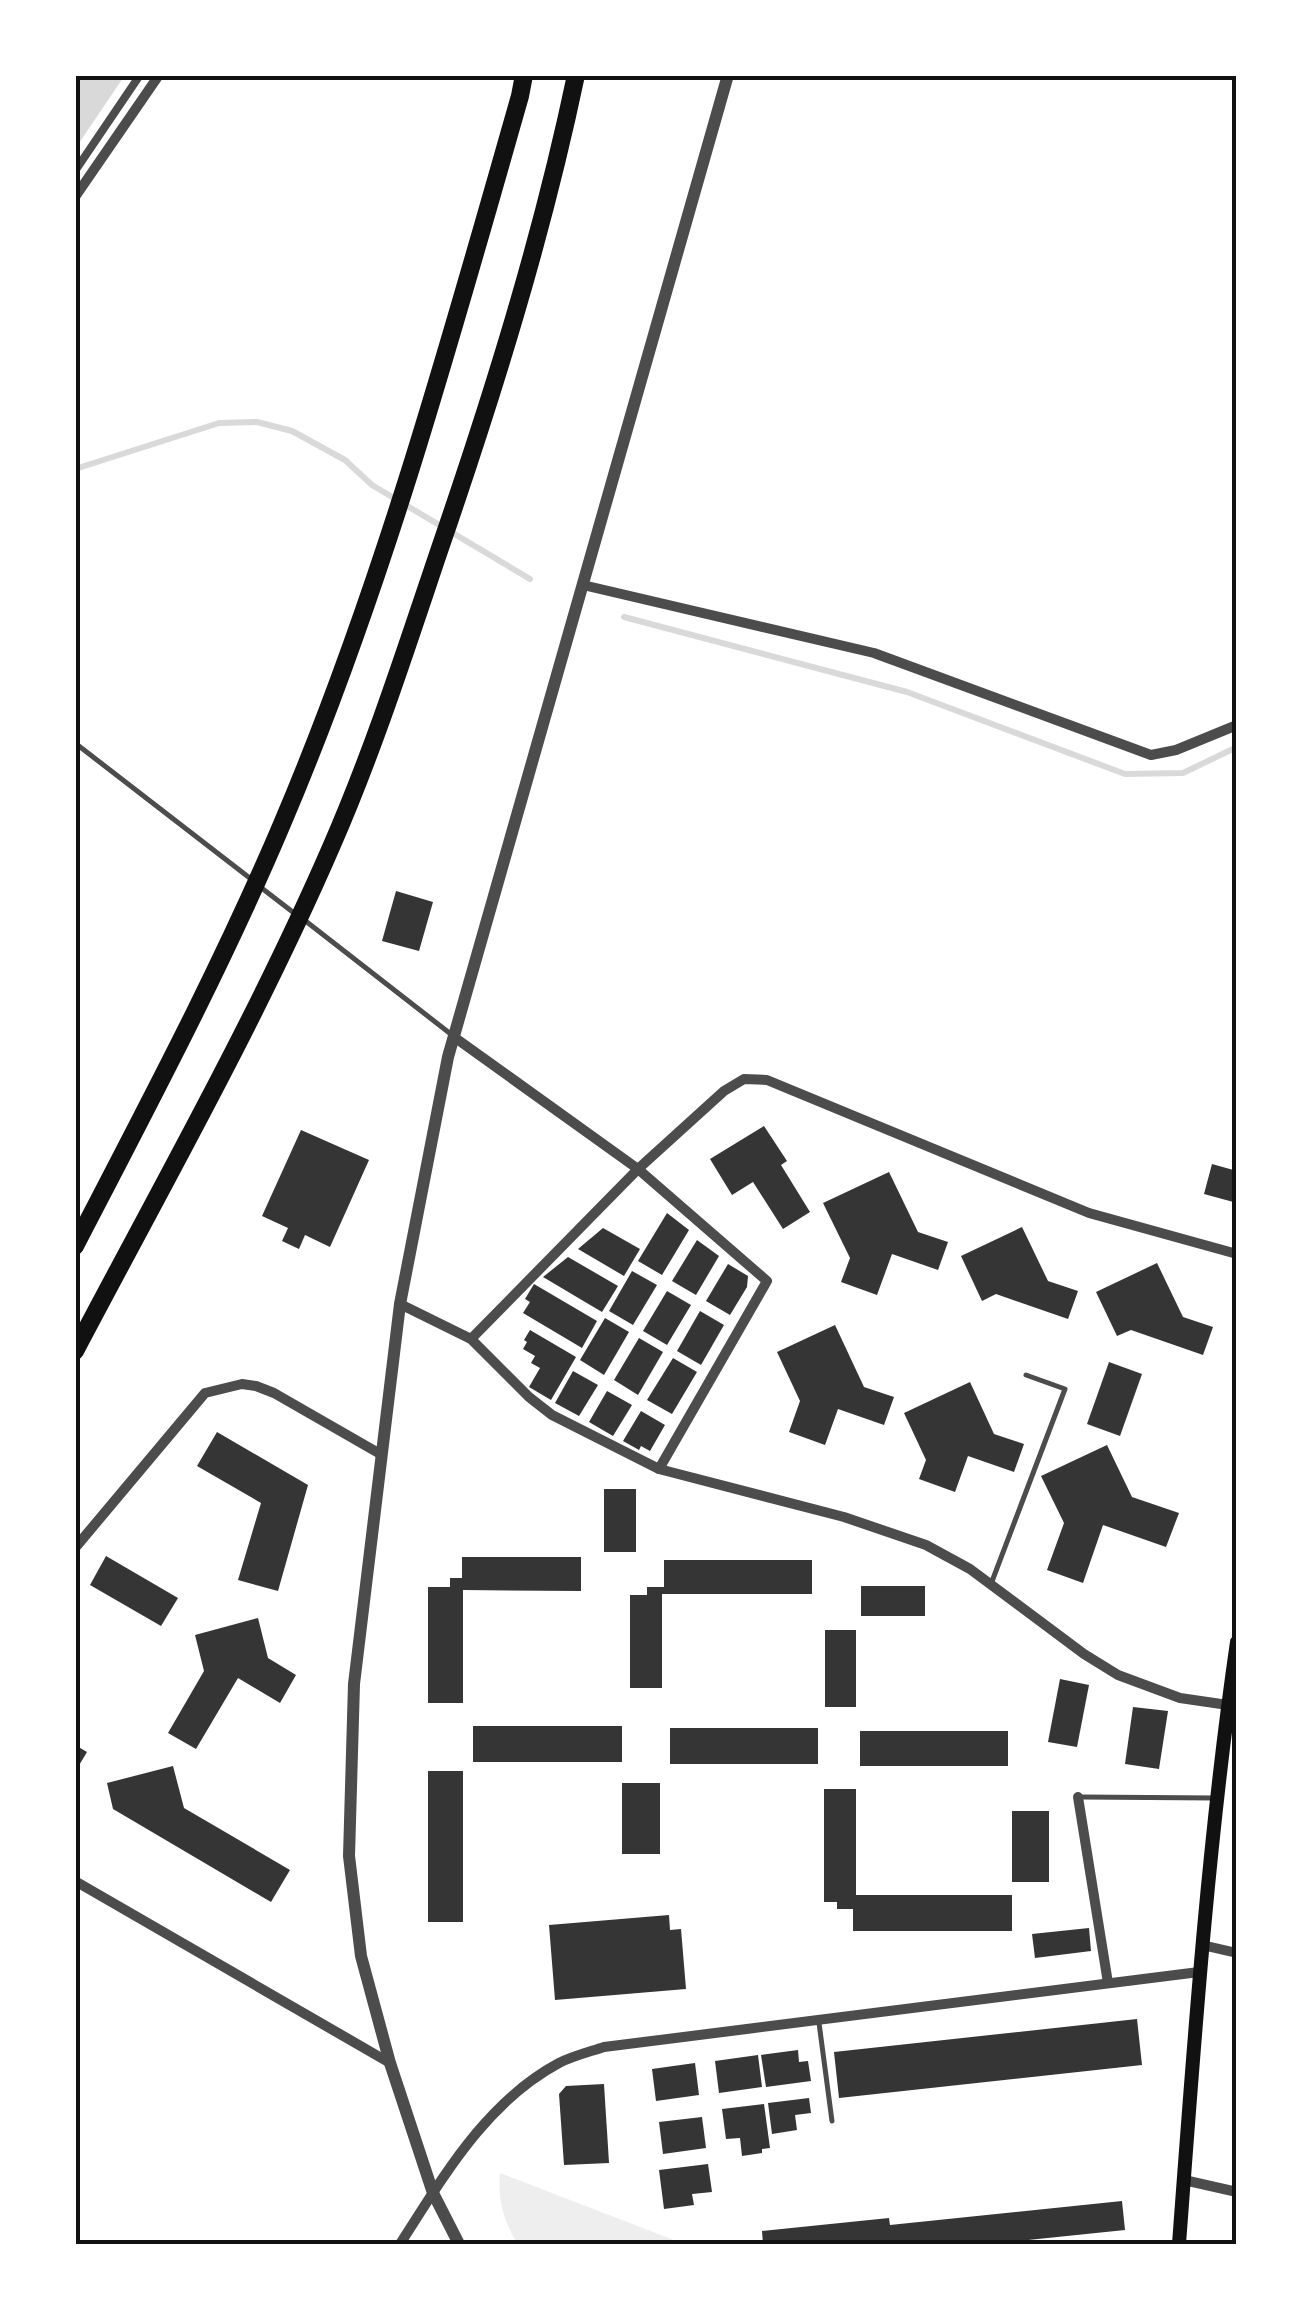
<svg xmlns="http://www.w3.org/2000/svg" width="1312" height="2319" font-family="'Titillium Web',sans-serif">
<rect width="100%" height="100%" fill="#fff"/>
<path fill="#eee" d="M 500,2173 L 684,2244 L 517,2244 C 503,2218 498,2203 500,2173 Z"/>
<polygon fill="#d9d9d9" points="75,75 125,75 75,149"/>
<g fill="none" stroke-linecap="round" stroke-linejoin="round">
<g stroke="#d9d9d9" stroke-width="6">
<polyline points="75,469 219,423 257,422 292,431 345,460 372,485 530,579"/>
<polyline points="624,617 907,692 1125,774 1183,773 1237,747"/>
</g>
</g>
<g fill="#353535">
<polygon points="396,891 433,902 419,951 382,941"/>
<polygon points="764,1126 787,1161 781,1165 810,1212 783,1229 753,1182 732,1195 710,1159"/>
<polygon points="301,1130 369,1160 330,1247 305,1235 299,1249 282,1241 288,1228 262,1216"/>
<polygon points="1212,1164 1237,1171 1237,1203 1204,1194"/>
<polygon points="889,1172 918,1232 948,1242 938,1270 892,1254 877,1295 841,1282 850,1258 823,1203"/>
<polygon points="667,1213 689,1230 662,1275 638,1261"/>
<polygon points="1022,1227 1048,1281 1078,1291 1068,1319 996,1294 982,1301 961,1256"/>
<polygon points="603,1228 640,1249 624,1276 578,1249"/>
<polygon points="697,1240 719,1256 696,1295 672,1281"/>
<polygon points="568,1257 618,1286 602,1312 543,1277"/>
<polygon points="1157,1263 1183,1317 1213,1327 1203,1355 1131,1330 1117,1336 1096,1292"/>
<polygon points="728,1264 748,1276 747,1287 730,1315 706,1301"/>
<polygon points="632,1271 657,1285 633,1325 609,1311"/>
<polygon points="534,1284 597,1321 582,1348 523,1313 530,1302 525,1299"/>
<polygon points="667,1291 691,1305 667,1345 643,1331"/>
<polygon points="700,1311 724,1325 701,1365 677,1351"/>
<polygon points="605,1318 629,1332 604,1375 580,1360"/>
<polygon points="835,1325 864,1387 894,1397 884,1425 838,1409 825,1445 789,1432 800,1401 777,1352"/>
<polygon points="530,1330 576,1357 551,1400 529,1387 540,1368 531,1363 535,1356 523,1349 527,1342 524,1340"/>
<polygon points="639,1338 663,1352 638,1395 614,1380"/>
<polygon points="673,1358 697,1372 672,1414 647,1400"/>
<polygon points="1109,1362 1142,1374 1120,1436 1087,1424"/>
<polygon points="573,1371 598,1385 579,1416 555,1403"/>
<polygon points="970,1382 994,1434 1024,1444 1014,1472 968,1456 955,1492 919,1479 926,1460 904,1413"/>
<polygon points="607,1391 632,1405 613,1436 589,1422"/>
<polygon points="641,1411 665,1425 650,1451 641,1446 639,1450 623,1441"/>
<polygon points="217,1432 308,1485 278,1591 238,1580 261,1503 197,1466"/>
<polygon points="1107,1445 1132,1497 1179,1513 1166,1547 1103,1525 1083,1583 1047,1570 1064,1523 1041,1476"/>
<rect x="604" y="1489" width="32" height="63"/>
<polygon points="106,1556 178,1598 161,1626 90,1585"/>
<polygon points="462,1557 581,1557 581,1591 463,1590 463,1703 428,1703 428,1587 450,1587 450,1578 462,1578"/>
<polygon points="664,1560 812,1560 812,1594 662,1594 662,1688 630,1688 630,1595 647,1595 647,1587 664,1587"/>
<rect x="861" y="1586" width="64" height="30"/>
<polygon points="258,1618 268,1658 296,1675 280,1703 238,1678 196,1749 168,1733 204,1671 195,1635"/>
<rect x="825" y="1630" width="31" height="77"/>
<polygon points="1060,1679 1089,1685 1077,1747 1048,1742"/>
<polygon points="1133,1707 1168,1711 1159,1769 1125,1764"/>
<rect x="473" y="1726" width="149" height="36"/>
<rect x="670" y="1728" width="148" height="36"/>
<rect x="860" y="1731" width="148" height="35"/>
<polygon points="75,1745 87,1752 75,1772"/>
<polygon points="173,1766 184,1808 290,1870 271,1902 113,1809 107,1783"/>
<rect x="428" y="1771" width="35" height="151"/>
<rect x="622" y="1783" width="38" height="71"/>
<polygon points="824,1789 856,1789 856,1895 1012,1895 1012,1931 853,1931 853,1909 837,1909 837,1902 824,1902"/>
<rect x="1012" y="1811" width="37" height="71"/>
<polygon points="669,1915 670,1930 681,1929 686,1989 555,2000 549,1925"/>
<polygon points="1089,1928 1091,1951 1035,1958 1032,1934"/>
<polygon points="1137,2019 1142,2065 839,2098 834,2052"/>
<polygon points="798,2050 799,2062 808,2061 811,2081 766,2087 761,2055"/>
<polygon points="758,2055 762,2087 719,2093 715,2061"/>
<polygon points="695,2063 699,2095 656,2101 652,2069"/>
<polygon points="604,2084 609,2163 564,2165 559,2094 566,2086"/>
<polygon points="809,2098 811,2113 795,2115 797,2130 772,2134 768,2103"/>
<polygon points="764,2104 770,2148 762,2149 762,2153 742,2156 740,2138 726,2139 722,2109"/>
<polygon points="702,2117 706,2148 663,2154 659,2122"/>
<polygon points="708,2164 712,2192 692,2194 694,2205 664,2209 659,2170"/>
<polygon points="1122,2201 1125,2230 988,2244 763,2244 762,2231 889,2218 890,2225"/>
</g>
<g fill="none" stroke-linecap="round" stroke-linejoin="round">
<g stroke="#4c4c4c" stroke-width="5">
<polyline points="75,743 251,879"/>
<polyline points="259,886 294,913"/>
<polyline points="303,919 452,1035"/>
<polyline points="991,1584 1065,1389 1026,1375"/>
<polyline points="1081,1797 1215,1798"/>
<polyline points="819,2023 832,2121"/>
</g>
<polyline stroke="#4c4c4c" stroke-width="8" points="75,171 140,75"/>
<g stroke="#4c4c4c" stroke-width="10">
<polyline points="75,197 159,75"/>
<polyline points="583,585 874,653 1151,755 1176,750 1237,725"/>
<polyline points="454,1037 638,1169 767,1281 659,1469"/>
<polyline points="400,1304 471,1339 529,1397 552,1415 659,1469 844,1517 926,1545 970,1569 1084,1654 1118,1675 1180,1698 1228,1705 1237,1710"/>
<polyline points="471,1339 638,1169 724,1091 744,1079 767,1080 1089,1213 1237,1254"/>
<polyline points="75,1548 205,1393 242,1384 256,1386 274,1393 382,1455"/>
<polyline points="1078,1797 1108,1983"/>
<polyline points="75,1881 390,2063"/>
<polyline points="1202,1945 1237,1953"/>
<polyline points="1184,2180 1237,2192"/>
<path d="M 400,2244 C 444,2176 486,2102 559,2063 C 573,2056 589,2052 604,2047 L 1199,1972"/>
</g>
<polyline stroke="#4c4c4c" stroke-width="12" points="459,2244 433,2193 390,2063 361,1956 349,1856 354,1684 400,1304 448,1057 728,75"/>
<path stroke="#111" stroke-width="14" d="M 1179,2244 C 1194,2043 1208,1842 1237,1642"/>
<g stroke="#111" stroke-width="18">
<path d="M 75,1246 C 147,1107 221,968 282,824 C 382,589 450,341 520,96 L 524,75"/>
<path d="M 75,1351 C 163,1184 257,1018 332,845 C 373,751 405,652 438,554 C 492,397 542,238 576,75"/>
</g>
</g>
<rect width="1312" height="2319" fill="none" stroke="#ffffff" stroke-width="155"/>
<rect x="78" y="78" width="1156" height="2164" fill="none" stroke="#111" stroke-width="4"/>
</svg>
